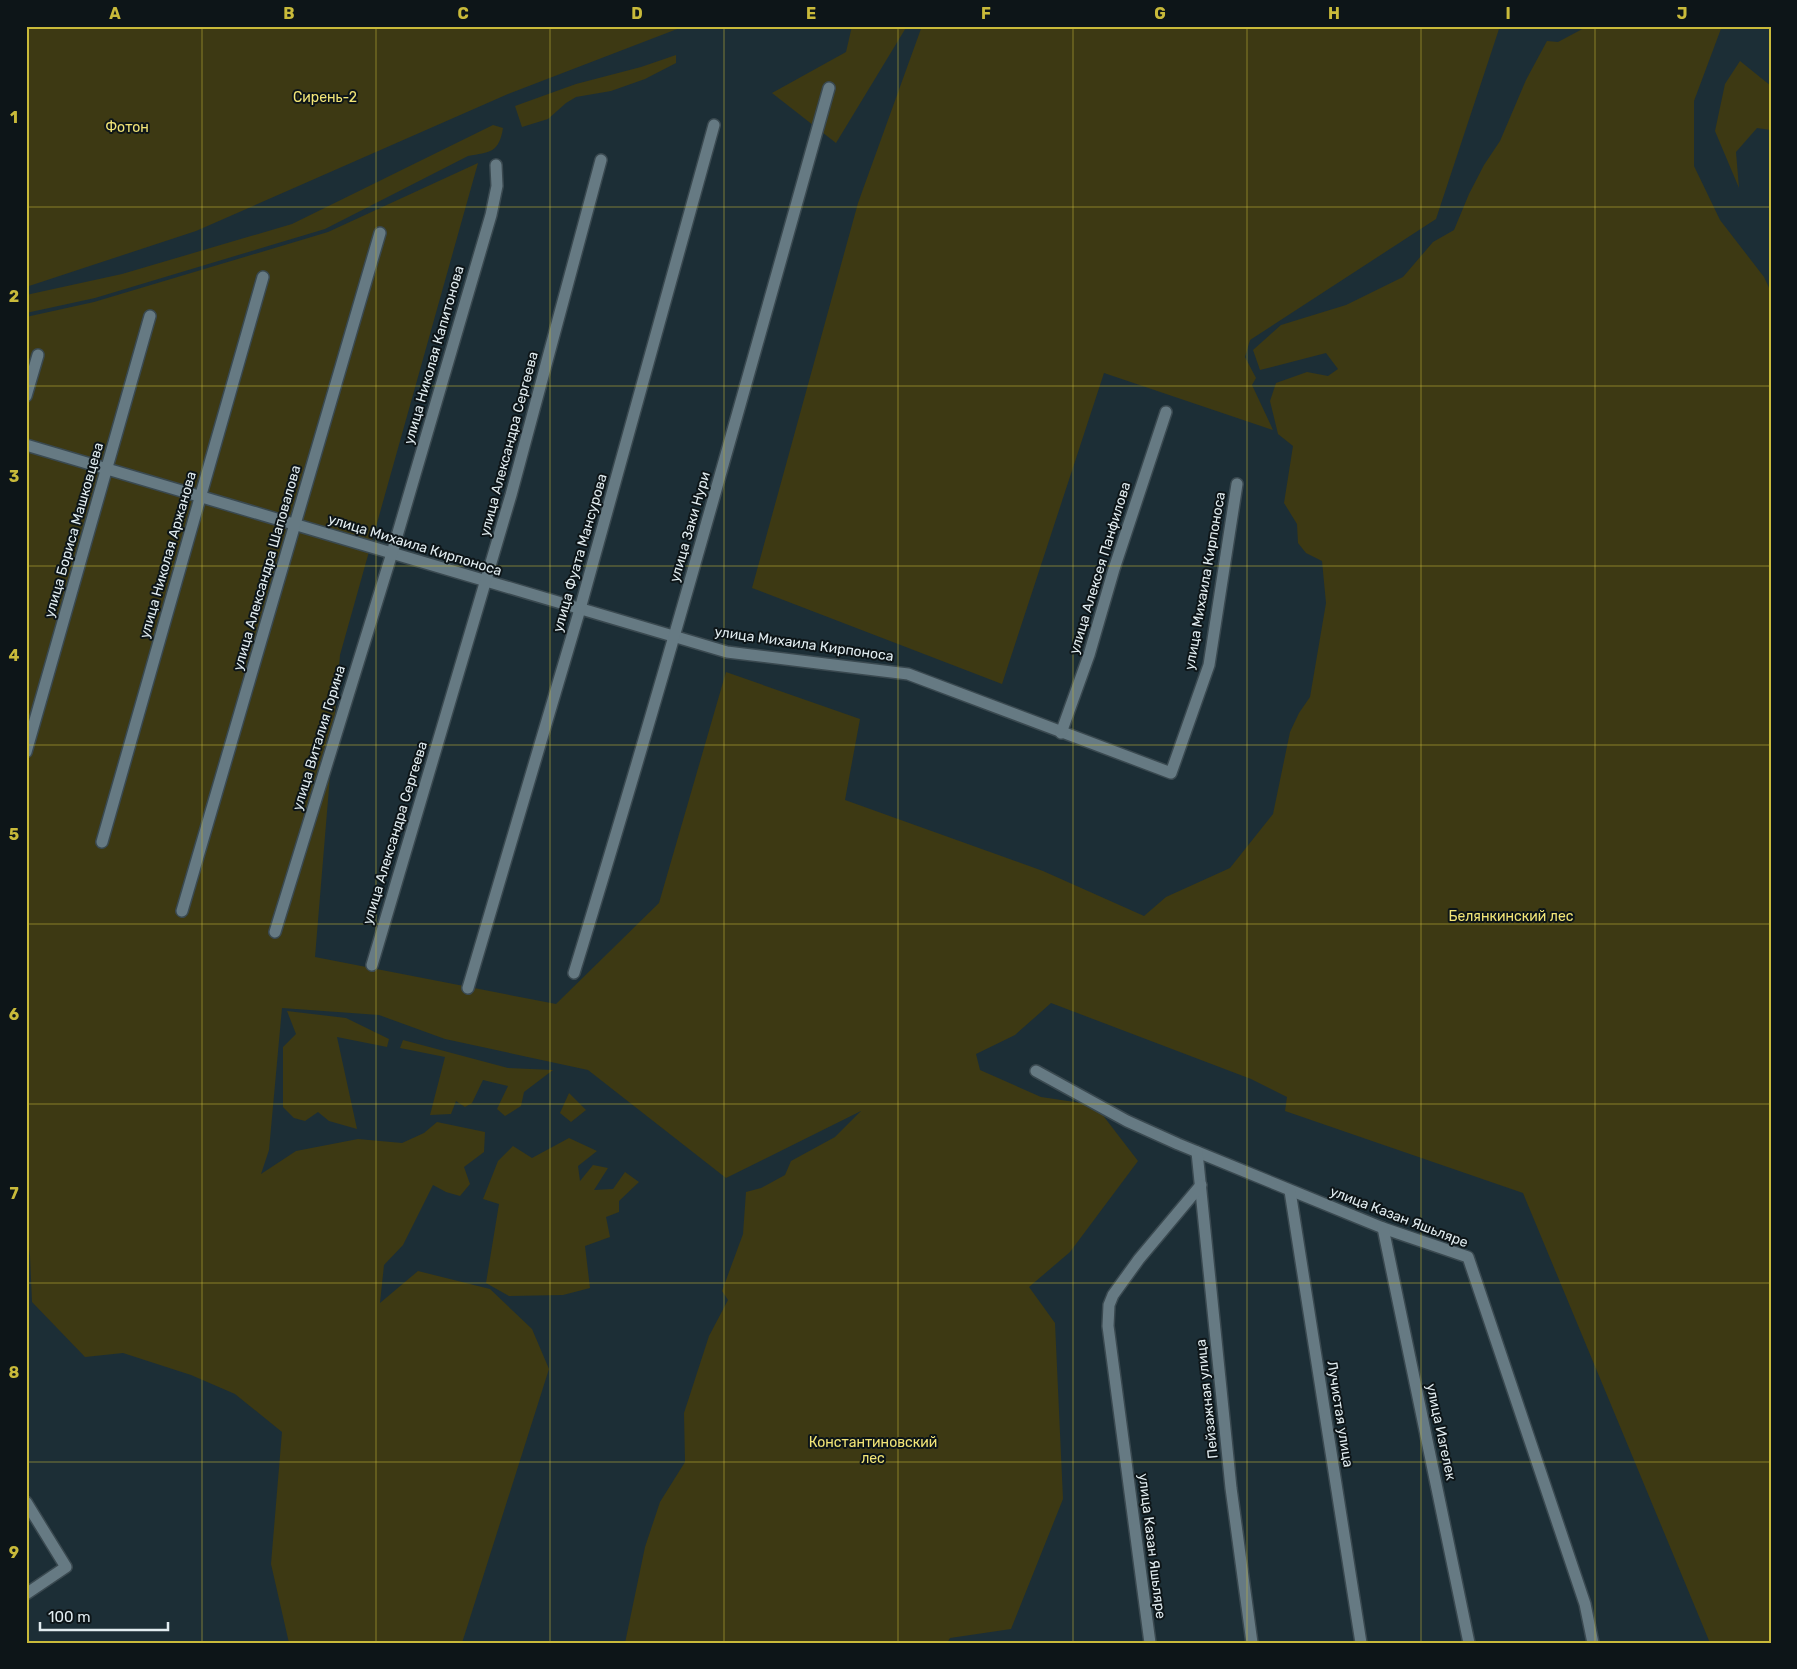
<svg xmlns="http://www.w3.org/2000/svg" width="1797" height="1669" font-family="Rubik,sans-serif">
<rect width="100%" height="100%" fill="#1c2e36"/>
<g fill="#3d3913">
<polygon points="26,26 685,26 508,94 196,231 26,287"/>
<polygon points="852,26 907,26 836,143 772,93 846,52"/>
<polygon points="922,26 1500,26 1436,219 1250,340 1245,357 1256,378 1252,385 1273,430 1104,373 1002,684 752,588 858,203"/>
<polygon points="1588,26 1722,26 1694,101 1694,166 1720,220 1764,277 1771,292 1771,1643 1710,1643 1523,1193 1285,1111 1287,1097 1251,1079 1051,1003 1015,1035 976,1054 980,1070 1041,1097 1095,1105 1138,1161 1070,1252 1029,1287 1055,1323 1063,1499 1011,1629 950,1638 947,1643 625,1643 645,1547 660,1502 685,1462 684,1413 709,1336 728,1300 722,1291 743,1234 746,1192 761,1188 785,1175 791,1161 835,1137 861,1111 726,1178 588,1070 445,1039 379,1015 282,1008 269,1150 261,1174 296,1151 358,1139 402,1143 424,1133 437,1122 485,1132 484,1152 464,1167 470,1184 460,1196 446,1192 433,1185 403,1245 384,1265 380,1303 418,1271 490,1289 532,1329 549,1369 462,1643 289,1643 271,1564 282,1432 235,1394 191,1375 123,1353 85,1357 32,1302 30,1256 26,1230 26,317 94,302 328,232 478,163 340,655 315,957 556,1004 659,903 726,672 860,719 845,800 1043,871 1144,916 1166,897 1230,868 1273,814 1290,732 1299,713 1310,697 1326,603 1322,561 1306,553 1298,543 1297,524 1284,503 1293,446 1278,434 1270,401 1276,383 1307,372 1328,376 1338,369 1326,353 1260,370 1253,350 1281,325 1346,305 1403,277 1433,242 1454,230 1469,194 1484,165 1500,141 1526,80 1547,41 1558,42"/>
<polygon points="676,55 676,63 645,79 611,91 576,97 566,103 548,119 522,127 515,106 576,84 641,67"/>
<polygon points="1740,61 1771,86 1771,130 1757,128 1736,152 1739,188 1715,131 1725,84"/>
<path d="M 493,125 L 503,128 C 499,153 490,152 468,156 L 325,229 L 95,298 L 26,313 L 26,295 L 122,274 L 292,224 Z"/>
<polygon points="287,1011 346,1018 389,1039 387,1047 337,1037 357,1129 329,1121 318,1112 305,1121 294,1118 283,1107 283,1047 296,1034"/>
<polygon points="403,1040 508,1068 553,1070 524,1092 521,1106 505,1116 497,1109 508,1086 483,1080 472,1103 465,1107 456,1101 451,1114 430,1115 445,1057 400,1048"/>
<polygon points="569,1093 586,1110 571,1122 560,1113"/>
<polygon points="569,1138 597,1151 578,1166 580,1181 593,1165 608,1168 594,1190 613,1189 625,1172 639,1182 619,1201 619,1212 606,1217 610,1237 585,1246 590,1288 563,1295 509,1296 486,1283 499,1204 483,1199 498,1161 513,1146 532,1158"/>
</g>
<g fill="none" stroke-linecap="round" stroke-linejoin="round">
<g stroke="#3a4950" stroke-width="14">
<g id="minor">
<polyline points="26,396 38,355"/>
<polyline points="26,445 727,652 908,674 1171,773 1209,665 1237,484"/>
<polyline points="1061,733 1089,655 1114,569 1166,412"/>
<polyline points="26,752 150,316"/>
<polyline points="102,842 263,277"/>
<polyline points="182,911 380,233"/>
<polyline points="275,932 392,553 491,215 497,186 496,165"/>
<polyline points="372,965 511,495 601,160"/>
<path d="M 574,973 C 664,680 746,384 829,88"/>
<polyline points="468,988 580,609 714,125"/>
<polyline points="1036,1071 1127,1121 1178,1144 1383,1228 1468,1257 1585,1604 1593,1643"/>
<polyline points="1197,1152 1231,1488 1252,1643"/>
<polyline points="1290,1191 1361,1643"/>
<polyline points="1383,1228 1469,1643"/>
<polyline points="26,1502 66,1567 26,1594"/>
<polyline points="1150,1643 1108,1326 1109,1305 1113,1295 1139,1259 1201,1185"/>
</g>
</g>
<use href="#minor" stroke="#667a83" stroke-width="11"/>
</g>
<path fill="none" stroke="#c9ba3a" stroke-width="1" stroke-opacity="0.55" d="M 202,26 L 202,1643M 376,26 L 376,1643M 550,26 L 550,1643M 724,26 L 724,1643M 898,26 L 898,1643M 1073,26 L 1073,1643M 1247,26 L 1247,1643M 1421,26 L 1421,1643M 1595,26 L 1595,1643M 26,207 L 1771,207M 26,386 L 1771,386M 26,566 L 1771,566M 26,745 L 1771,745M 26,924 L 1771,924M 26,1104 L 1771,1104M 26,1283 L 1771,1283M 26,1462 L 1771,1462"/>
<g text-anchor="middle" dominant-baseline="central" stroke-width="4" stroke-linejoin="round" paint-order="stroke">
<g font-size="14" fill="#f2e577" stroke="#0d1518">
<text x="325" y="97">Сирень-2</text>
<text x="127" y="127">Фотон</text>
<text x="1511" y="916">Белянкинский лес</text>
<text x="873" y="1442">Константиновский<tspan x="873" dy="16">лес</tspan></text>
</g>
<g font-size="14" fill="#e1ecf0" stroke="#0d1518">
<text transform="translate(434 355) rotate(-74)">улица Николая Капитонова</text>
<text transform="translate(509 444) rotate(-75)">улица Александра Сергеева</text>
<text transform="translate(690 527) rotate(-74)">улица Заки Нури</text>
<text transform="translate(74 530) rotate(-74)">улица Бориса Машковцева</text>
<text transform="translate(415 545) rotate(17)">улица Михаила Кирпоноса</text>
<text transform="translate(580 553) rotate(-74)">улица Фуата Мансурова</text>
<text transform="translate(168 555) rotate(-74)">улица Николая Аржанова</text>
<text transform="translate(267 568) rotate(-74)">улица Александра Шаповалова</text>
<text transform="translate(1100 568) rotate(-73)">улица Алексея Панфилова</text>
<text transform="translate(1205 581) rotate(-80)">улица Михаила Кирпоноса</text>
<text transform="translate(804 644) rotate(8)">улица Михаила Кирпоноса</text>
<text transform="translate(319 738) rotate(-73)">улица Виталия Горина</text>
<text transform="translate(395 833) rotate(-73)">улица Александра Сергеева</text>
<text transform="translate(1399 1217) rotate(21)">улица Казан Яшьляре</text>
<text transform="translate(1207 1399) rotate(-96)">Пейзажная улица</text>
<text transform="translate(1340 1414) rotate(81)">Лучистая улица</text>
<text transform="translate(1441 1432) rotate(78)">улица Изгелек</text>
<text transform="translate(1152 1546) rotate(83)">улица Казан Яшьляре</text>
</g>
</g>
<rect width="1797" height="1669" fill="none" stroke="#0d1518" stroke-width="55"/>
<path d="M40 1622v8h128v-8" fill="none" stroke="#e1ecf0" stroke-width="2.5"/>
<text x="48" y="1622" font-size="15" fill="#e1ecf0" stroke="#0d1518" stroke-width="4" paint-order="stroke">100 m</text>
<rect x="28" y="28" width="1742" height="1614" fill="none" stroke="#c9ba3a" stroke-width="2"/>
<g font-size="16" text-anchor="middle" font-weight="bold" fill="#c9ba3a">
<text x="115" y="19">A</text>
<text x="289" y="19">B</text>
<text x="463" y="19">C</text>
<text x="637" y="19">D</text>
<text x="811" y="19">E</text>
<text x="986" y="19">F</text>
<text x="1160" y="19">G</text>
<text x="1334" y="19">H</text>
<text x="1508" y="19">I</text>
<text x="1682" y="19">J</text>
<text x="14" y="123">1</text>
<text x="14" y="302">2</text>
<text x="14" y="482">3</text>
<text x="14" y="661">4</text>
<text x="14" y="840">5</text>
<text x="14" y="1020">6</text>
<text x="14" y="1199">7</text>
<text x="14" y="1378">8</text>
<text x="14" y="1558">9</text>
</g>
</svg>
